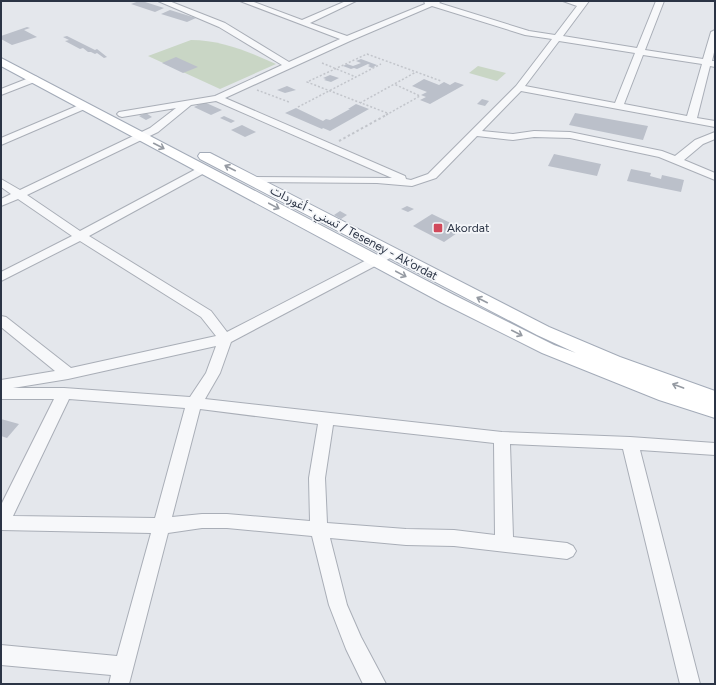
<svg xmlns="http://www.w3.org/2000/svg" width="716" height="685" font-family="Figtree,'Noto Sans Arabic',sans-serif">
<rect width="100%" height="100%" fill="#e4e7ec"/>
<g fill="#c9d6c5">
<path d="M 191,40 C 221,40 249,52 276,64 L 220,89 L 148,56 Z"/>
<polygon points="478,66 506,73 497,81 469,73"/>
</g>
<g fill="#bbc0ca">
<polygon points="139,1 142,1 164,8 155,12 131,4"/>
<polygon points="170,10 196,18 187,22 161,14"/>
<polygon points="27,27 30,28 24,30 37,37 12,45 1,39 1,36"/>
<polygon points="67,36 95,50 97,49 107,57 104,58 97,53 95,54 91,52 88,52 83,48 80,49 65,41 69,40 63,37"/>
<polygon points="176,57 198,67 183,73 162,63"/>
<polygon points="361,59 377,65 372,68 368,66 370,65 368,64 357,69 354,68 351,69 343,66 347,64 353,66 361,63 356,61"/>
<polygon points="330,75 339,78 331,82 324,80 326,79 323,78"/>
<polygon points="424,79 439,85 444,82 450,85 455,82 464,85 430,104 420,100 426,97 421,95 427,92 412,86"/>
<polygon points="287,86 296,90 285,93 277,90"/>
<polygon points="482,99 489,101 485,106 477,104"/>
<polygon points="204,102 222,110 211,115 194,107"/>
<polygon points="356,104 369,109 330,131 323,128 322,129 285,113 296,108 323,121 326,119 330,120 350,109 348,109"/>
<polygon points="146,113 152,117 146,120 139,116"/>
<polygon points="575,113 648,126 643,140 569,125"/>
<polygon points="224,116 235,121 231,123 220,118"/>
<polygon points="242,125 256,132 245,137 231,130"/>
<polygon points="554,154 601,164 597,176 548,166"/>
<polygon points="631,169 651,173 650,176 661,179 662,175 684,180 681,192 627,181"/>
<polygon points="407,206 414,209 408,212 401,209"/>
<polygon points="340,211 347,215 341,219 334,215"/>
<polygon points="432,214 463,229 444,242 413,226"/>
<polygon points="1,419 19,424 7,438 1,436"/>
</g>
<g fill="none" stroke-linecap="round" stroke-linejoin="round">
<g stroke="#a9aeb7" stroke-width="2">
<g id="minor">
<path d="M 158,1 L 169,1 L 225,23 L 289,62 L 340,39 L 240,1 L 251,1 L 302,20 L 346,1 L 356,1 L 310,23 L 347,36 L 425,4 L 424,1 L 442,1 L 439,3 L 529,31 L 555,35 L 577,6 L 563,1 L 589,1 L 563,36 L 637,48 L 656,1 L 664,1 L 645,50 L 703,59 L 711,32 L 715,30 L 715,48 L 712,61 L 715,61 L 715,67 L 710,66 L 697,118 L 715,121 L 715,127 L 521,91 L 482,131 L 513,134 L 534,131 L 570,132 L 662,151 L 675,156 L 695,140 L 715,132 L 715,139 L 703,144 L 684,160 L 715,173 L 715,180 L 659,157 L 570,138 L 534,137 L 513,140 L 477,136 L 436,178 L 412,186 L 377,183 L 251,182 L 246,179 L 247,177 L 392,178 L 216,101 L 191,105 L 158,132 L 27,195 L 80,231 L 200,167 L 208,167 L 209,169 L 208,171 L 89,236 L 211,311 L 227,332 L 386,250 L 394,250 L 396,253 L 394,256 L 231,342 L 220,373 L 205,399 L 502,432 L 630,437 L 715,443 L 715,455 L 640,450 L 700,684 L 680,684 L 623,449 L 510,444 L 513,537 L 567,543 L 573,546 L 576,551 L 573,556 L 567,559 L 454,546 L 406,545 L 330,538 L 347,605 L 361,637 L 386,684 L 363,684 L 346,649 L 329,605 L 312,536 L 227,528 L 202,528 L 168,533 L 129,684 L 109,684 L 111,675 L 1,665 L 1,645 L 117,656 L 151,533 L 1,530 L 1,505 L 54,399 L 1,399 L 1,380 L 55,371 L 1,327 L 1,316 L 6,317 L 71,368 L 216,336 L 201,317 L 80,241 L 1,281 L 1,272 L 72,236 L 18,199 L 1,206 L 1,199 L 11,194 L 1,187 L 1,179 L 20,190 L 150,128 L 176,108 L 122,117 L 119,116 L 117,114 L 119,112 L 215,96 L 282,65 L 219,27 ZM 432,6 L 525,35 L 552,39 L 516,86 L 428,174 L 411,180 L 406,179 L 405,176 L 225,98 L 350,41 ZM 559,41 L 635,53 L 615,103 L 525,86 ZM 643,55 L 702,64 L 687,116 L 624,104 ZM 216,346 L 206,373 L 190,397 L 64,388 L 13,388 L 68,379 ZM 69,399 L 185,408 L 155,518 L 13,516 ZM 200,409 L 318,424 L 309,478 L 310,521 L 227,514 L 202,514 L 172,517 ZM 333,425 L 494,443 L 495,535 L 454,530 L 406,529 L 327,523 L 325,478 Z"/>
<polygon points="34,76 37,77 39,79 37,81 1,95 1,89"/>
<polygon points="84,103 87,104 89,106 87,108 1,145 1,138"/>
</g>
</g>
<g stroke="#a3abb8" stroke-width="2">
<polygon id="major" points="1,58 454,295 554,345 576,353 537,335 200,159 198,156 200,153 210,153 549,327 620,357 715,391 715,418 659,400 542,353 442,303 1,66"/>
</g>
<g stroke="#c2c5cb" stroke-width="1.5" stroke-dasharray="2 2" stroke-linecap="butt">
<polyline points="322,63 356,77"/>
<polyline points="257,90 289,102"/>
<polyline points="360,103 416,72"/>
<polyline points="298,107 381,64"/>
<polyline points="387,113 307,82 367,54 441,81"/>
<polyline points="386,115 420,96 394,84"/>
</g>
<polyline stroke="#c2c5cb" stroke-width="2" stroke-dasharray="2.5 2.5" stroke-linecap="butt" points="339,141 388,114"/>
<use href="#minor" fill="#f7f8fa" fill-rule="evenodd"/>
<use href="#major" fill="#fff" fill-rule="evenodd"/>
</g>
<defs><path id="oneway-shaft" d="M-6 0H5M1.5-3L5.5 0L1.5 3" fill="none" stroke-width="1.6" stroke-linecap="round" stroke-linejoin="round"/></defs>
<g stroke="#959aa2">
<use href="#oneway-shaft" transform="translate(159 146) rotate(27)"/>
<use href="#oneway-shaft" transform="translate(230 168) rotate(-153)"/>
<use href="#oneway-shaft" transform="translate(274 206) rotate(28)"/>
<use href="#oneway-shaft" transform="translate(401 274) rotate(28)"/>
<use href="#oneway-shaft" transform="translate(482 300) rotate(-153)"/>
<use href="#oneway-shaft" transform="translate(517 333) rotate(27)"/>
<use href="#oneway-shaft" transform="translate(678 386) rotate(-160)"/>
</g>
<rect fill="#d1495b" stroke="#f4f6f9" stroke-width="1.5" x="433" y="223" width="10" height="10" rx="2"/>
<g text-anchor="middle" dominant-baseline="central" stroke-width="3.5" stroke-linejoin="round" paint-order="stroke">
<g font-size="12" fill="#2b3445" stroke="#f4f6f9" text-anchor="start">
<text x="447" y="228">Akordat</text>
</g>
<g font-size="12" fill="#2b3445" stroke="#f4f6f9">
<text transform="translate(354 233) rotate(28)">تسني - أغوردات / Teseney - Ak'ordat</text>
</g>
</g>
<rect width="716" height="685" fill="none" stroke="#2b3445" stroke-width="4"/>
</svg>
